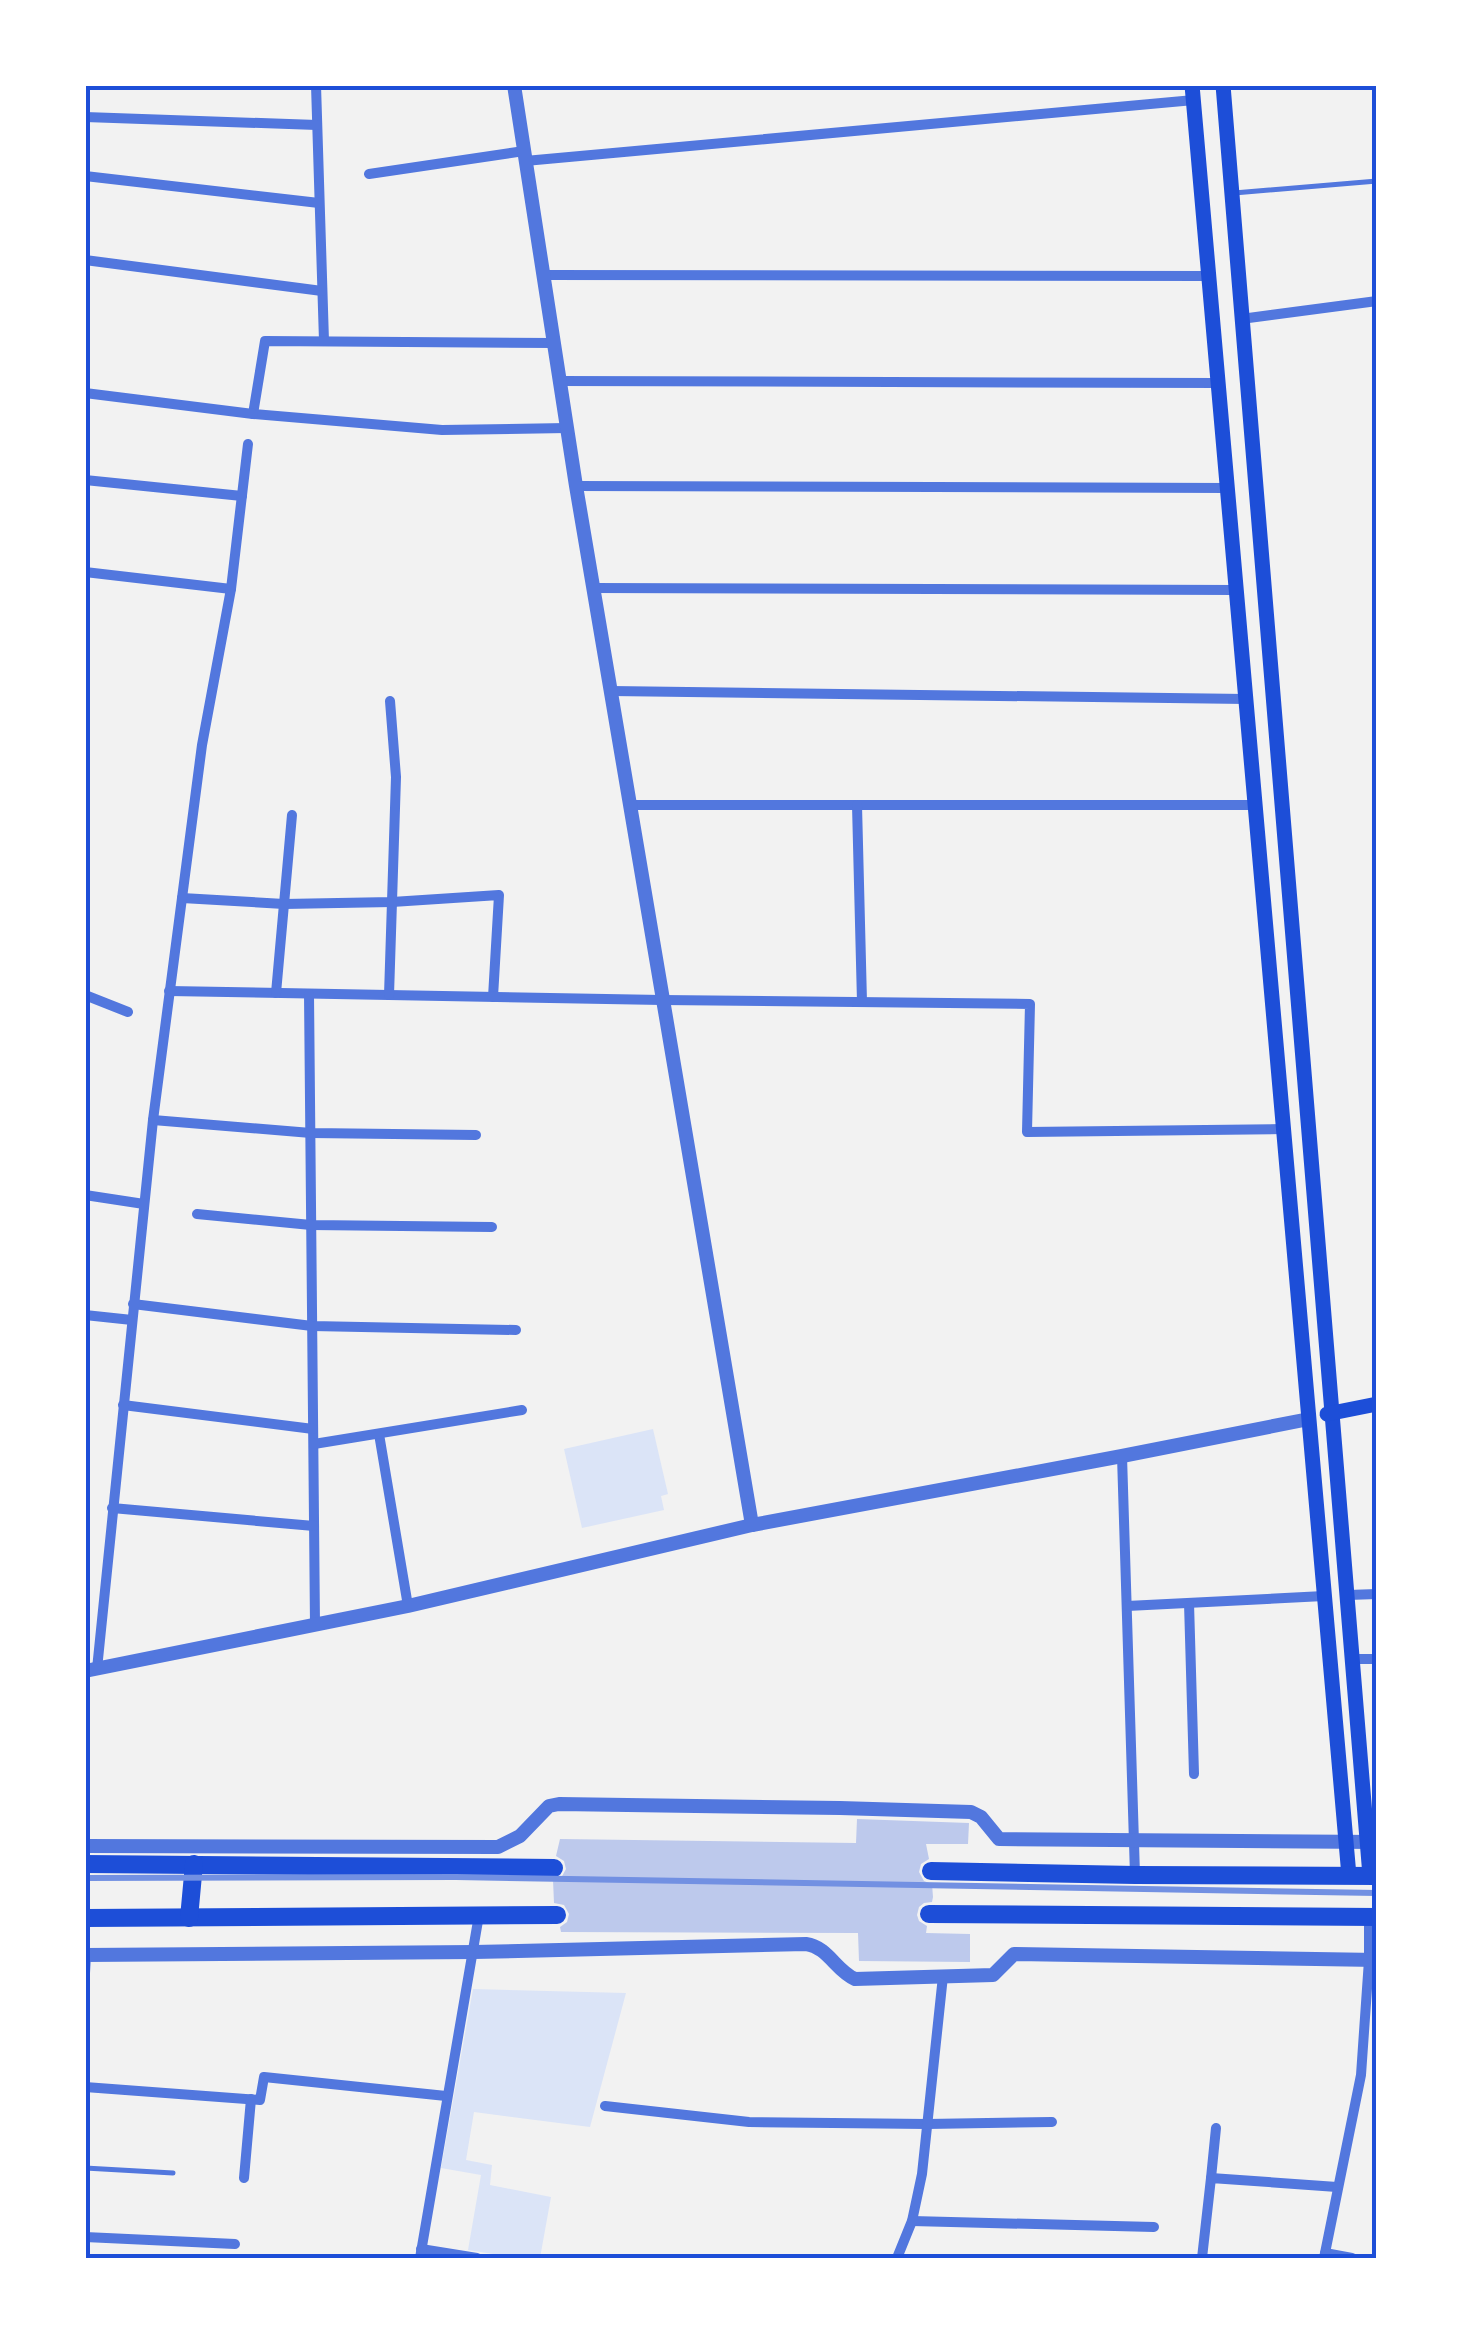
<svg xmlns="http://www.w3.org/2000/svg" width="1462" height="2343" font-family="Georgia,serif">
<rect width="100%" height="100%" fill="#f2f2f2"/>
<g fill="#dbe4f7">
<polygon points="653,1429 668,1494 661,1496 664,1510 582,1528 564,1449"/>
<polygon points="473,1989 626,1993 590,2127 474,2112 466,2160 492,2165 490,2185 551,2197 540,2258 517,2258 468,2250 481,2175 441,2168"/>
</g>
<polygon fill="#bdc9ec" points="857,1819 969,1823 968,1844 926,1844 929,1859 921,1864 919,1872 924,1881 932,1884 933,1897 932,1902 924,1903 919,1907 917,1915 919,1921 927,1926 926,1933 970,1934 970,1962 859,1961 858,1933 561,1932 560,1927 567,1922 569,1914 564,1905 554,1903 553,1880 561,1878 566,1869 564,1861 556,1856 560,1839 856,1843"/>
<g fill="none" stroke-linecap="round" stroke-linejoin="round">
<g stroke="#5277de" stroke-width="5">
<polyline points="1234,193 1377,181"/>
<polyline points="85,2168 173,2173"/>
</g>
<g stroke="#5277de" stroke-width="10">
<polyline points="316,85 324,341"/>
<polyline points="85,117 317,125"/>
<polyline points="85,141 85,180"/>
<polyline points="525,161 1194,100"/>
<polyline points="369,174 524,151"/>
<polyline points="85,176 319,203"/>
<polyline points="85,260 322,291"/>
<polyline points="543,275 1209,276"/>
<polyline points="1241,319 1377,301"/>
<polyline points="553,343 265,341 253,414 442,430 567,428"/>
<polyline points="559,381 1218,383"/>
<polyline points="85,393 253,414"/>
<polyline points="85,480 242,496"/>
<polyline points="576,486 1227,488"/>
<polyline points="85,572 231,589"/>
<polyline points="593,588 1236,590"/>
<polyline points="611,691 1246,699"/>
<polyline points="630,805 1255,805"/>
<polyline points="857,805 862,1002"/>
<polyline points="182,898 284,904 392,902 499,895 493,997"/>
<polyline points="169,991 662,1000 1030,1004 1027,1132 1283,1129"/>
<polyline points="276,993 292,815"/>
<polyline points="309,994 315,1625"/>
<polyline points="85,995 128,1012"/>
<polyline points="389,995 396,777 390,701"/>
<polyline points="153,1120 311,1133 476,1135"/>
<polyline points="85,1195 144,1204"/>
<polyline points="197,1214 311,1225 492,1227"/>
<polyline points="133,1304 312,1326 516,1330"/>
<polyline points="85,1315 132,1320"/>
<polyline points="123,1405 313,1429"/>
<polyline points="379,1434 408,1606"/>
<polyline points="314,1444 522,1410"/>
<polyline points="1122,1456 1135,1875"/>
<polyline points="112,1508 314,1526"/>
<polyline points="1348,1595 1377,1594"/>
<polyline points="1189,1603 1194,1774"/>
<polyline points="1127,1606 1324,1596"/>
<polyline points="1353,1659 1377,1659"/>
<polyline points="97,1669 153,1120 202,745 231,589 248,444"/>
<polyline points="85,1973 86,1955"/>
<polyline points="85,2087 260,2100 264,2077 446,2096"/>
<polyline points="605,2106 749,2122 927,2124 1052,2122"/>
<polyline points="244,2178 251,2099"/>
<polyline points="1211,2178 1216,2128"/>
<polyline points="912,2221 1154,2227"/>
<polyline points="85,2237 235,2244"/>
<polyline points="421,2249 477,2258"/>
<polyline points="1325,2253 1352,2258"/>
<polyline points="420,2258 479,1915"/>
<polyline points="897,2258 912,2221 922,2174 943,1976"/>
<polyline points="1202,2258 1211,2178 1337,2187"/>
<polyline points="1324,2258 1361,2075 1369,1960 1369,1916"/>
</g>
<g stroke="#5277de" stroke-width="14">
<polyline points="514,85 576,486 752,1525"/>
<polyline points="85,1671 408,1606 752,1525 1122,1456 1309,1419"/>
<polyline points="85,1846 498,1847 520,1836 549,1806 559,1804 840,1808 971,1812 981,1817 999,1839 1377,1842"/>
<path d="M 85,1955 L 474,1952 L 806,1944 C 828,1947 836,1971 855,1979 L 993,1975 L 1014,1954 L 1377,1960"/>
</g>
<g stroke="#1d4ed8" stroke-width="15">
<polyline points="1192,85 1349,1876"/>
<polyline points="1223,85 1370,1876"/>
<polyline points="1327,1414 1377,1404"/>
</g>
<g stroke="#1d4ed8" stroke-width="18">
<polyline points="85,1864 554,1868"/>
<polyline points="931,1871 1135,1875 1377,1876"/>
<polyline points="929,1914 1377,1917"/>
<polyline points="85,1918 557,1915"/>
<polyline points="189,1918 194,1864"/>
</g>
<polyline stroke="#7290e2" stroke-width="6" points="85,1878 456,1877 1377,1893"/>
</g>
<rect width="1462" height="2343" fill="none" stroke="#ffffff" stroke-width="175"/>
<rect x="88" y="88" width="1286" height="2168" fill="none" stroke="#1d4ed8" stroke-width="4"/>
</svg>
